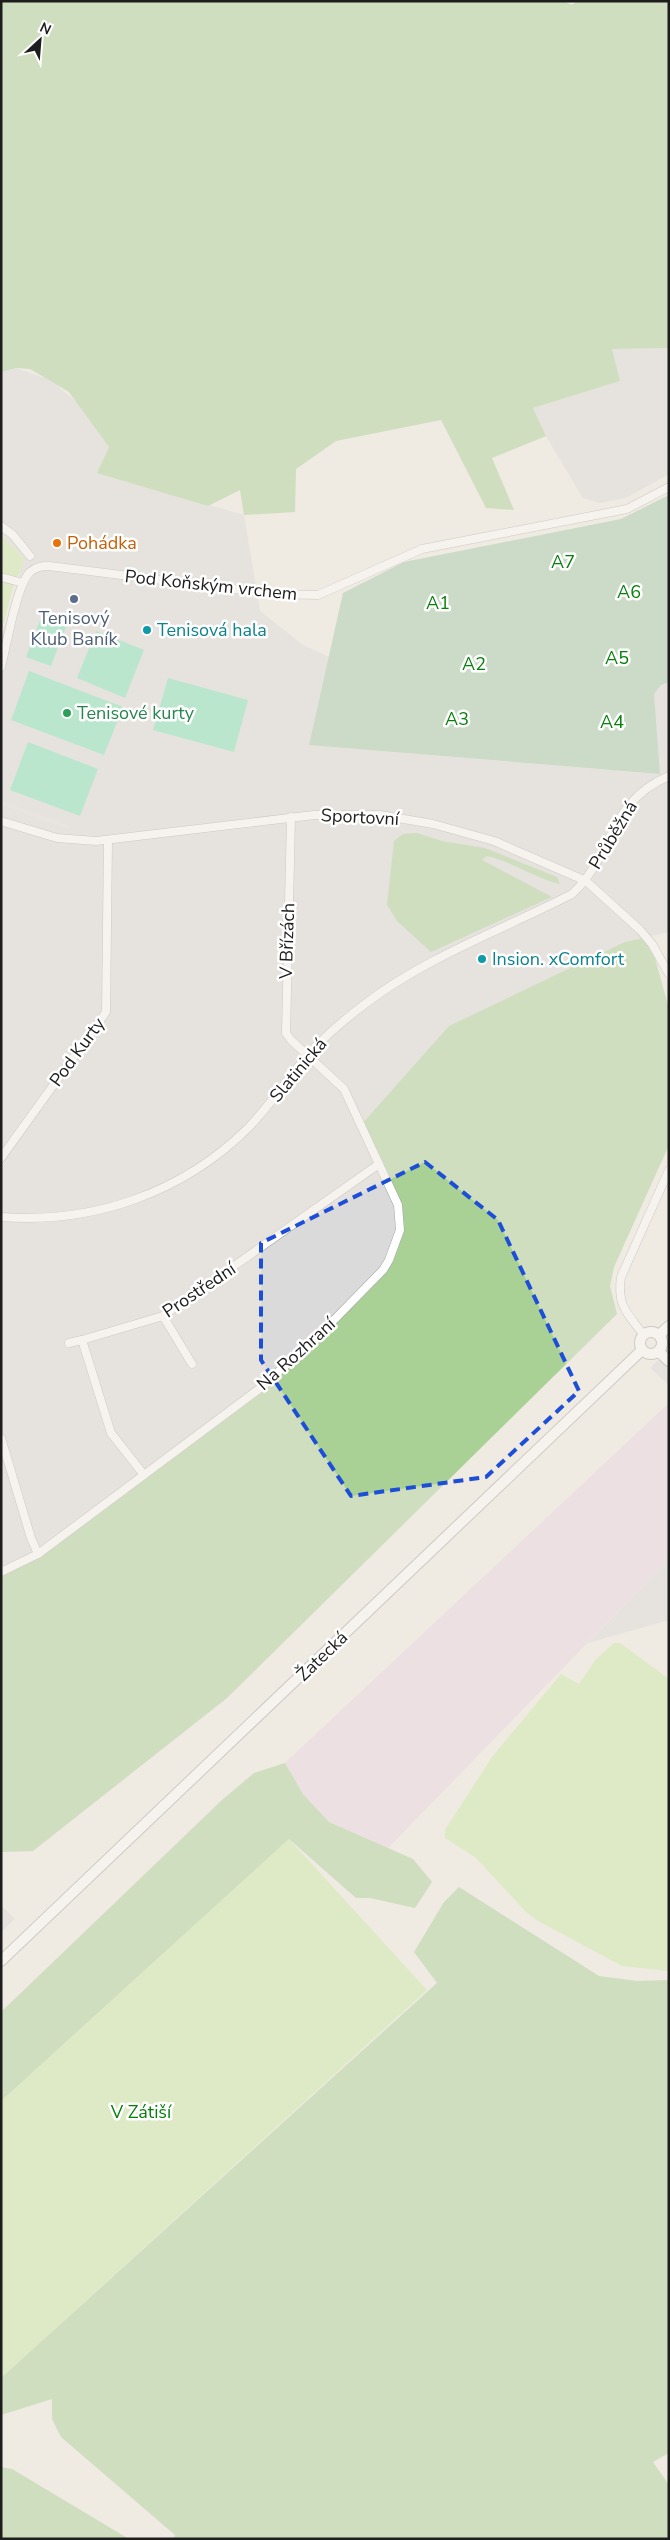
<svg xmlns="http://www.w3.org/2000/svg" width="670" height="2540" font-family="'Nunito Sans',sans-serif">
<rect width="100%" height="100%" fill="#efeae2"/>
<g fill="#dbdada">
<polygon points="669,348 669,474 626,498 600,503 583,498 546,436 533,408 620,381 612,349"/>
<polygon points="16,368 50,380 77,402 109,447 97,473 244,515 260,611 303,645 329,657 309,745 659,774 654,694 661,685 669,682 669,932 625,942 396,1200 398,1234 389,1260 288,1363 38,1554 1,1572 1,639 24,558 1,536 1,372"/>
<polygon points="669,1350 669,1385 650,1368"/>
<polygon points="669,1559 669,1620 588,1643 644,1585"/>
<polygon points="1,1905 15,1919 1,1932"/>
</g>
<polygon fill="#e8d4e5" points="669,1403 669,1559 388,1848 329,1822 303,1794 285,1763"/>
<g fill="#cbeca5">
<polygon points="1,536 24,558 20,573 15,580 1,634"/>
<polygon points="614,1643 620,1643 669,1679 669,1971 622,1966 538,1921 525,1911 476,1858 445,1838 445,1830 492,1757 561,1674 579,1684 596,1659"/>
<polygon points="289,1839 427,1990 1,2378 1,2101"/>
</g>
<g fill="#a9d095">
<polygon points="1,1 563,1 572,5 577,1 669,1 669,348 612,349 620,381 533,408 546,436 492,458 514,510 486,508 441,420 336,441 296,469 295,512 244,515 240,490 208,506 97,473 109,447 69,392 30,369 16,368 1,372"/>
<path d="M 417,833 L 442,841 L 485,848 L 557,877 L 560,884 C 534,878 513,862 487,856 L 482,860 L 552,897 L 431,952 L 397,921 L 387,905 L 394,841 L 403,834 Z"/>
<polygon points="643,938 655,958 669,1009 669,1145 614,1267 610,1286 617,1314 227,1698 33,1851 1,1852 1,1572 38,1554 263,1386 383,1270 398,1234 396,1200 361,1125 449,1026 625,942"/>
<polygon points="285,1763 303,1794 329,1822 413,1859 432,1882 415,1908 370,1898 356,1898 289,1839 1,2101 1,2012 222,1800 254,1773"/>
<polygon points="459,1887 599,1976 637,1981 669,1980 669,2453 653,2462 669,2485 669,2539 173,2539 175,2535 61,2437 52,2419 52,2399 1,2415 1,2378 437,1983 414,1952 444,1902"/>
<polygon points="1,2467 12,2469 129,2539 1,2539"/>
</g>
<polygon fill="#a2c9a7" points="669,495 669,682 661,685 654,694 660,774 309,745 343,593 404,562 621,519"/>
<g fill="#7ce2b7">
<polygon points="44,610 69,619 51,666 26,657"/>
<polygon points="96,631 144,650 125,698 77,678"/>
<polygon points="29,671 123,707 104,755 11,720"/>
<polygon points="168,678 248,700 234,752 153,730"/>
<polygon points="28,742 98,769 80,816 10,790"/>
</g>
<polygon fill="#e1e1e1" points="1,801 69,826 68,829 1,804"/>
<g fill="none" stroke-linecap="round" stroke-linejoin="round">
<g stroke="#a4a4a4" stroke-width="9">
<g id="minor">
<polyline points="1,526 13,535 30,556"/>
<polyline points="1,577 23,583"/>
<path d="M 1,667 C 7,644 16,587 30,572 C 36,567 41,566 49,566 L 274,594 L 318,595 L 422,549 L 627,509 L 669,487"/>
<polyline points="1,821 57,838 96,841 314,815 380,815 433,824 494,841 586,881 640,930 652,944 669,974"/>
<polyline points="1,1158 106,1012 108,840"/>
<path d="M 1,1217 C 93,1224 183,1193 249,1127 C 271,1104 288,1078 309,1054 C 326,1035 345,1019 365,1004 C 426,957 504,929 572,894 C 614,856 607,802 669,776"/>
<polyline points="163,1316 192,1364"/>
<path d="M 643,1334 C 627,1313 617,1306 621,1277 L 669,1170"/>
<polyline points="69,1343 82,1340"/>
<polyline points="1,1438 31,1538 38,1554"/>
<polyline points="144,1475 111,1433 82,1340 163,1316 379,1164"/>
<polyline points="1,1572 38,1554 263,1386 329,1325 383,1270 389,1260 400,1230 398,1205 344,1089 291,1040 286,1033 291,817"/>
</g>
</g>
<g stroke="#a4a4a4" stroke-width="12">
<g id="tertiary">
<circle cx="651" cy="1343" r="11"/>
<polyline points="659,1335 669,1326"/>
<polyline points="658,1351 669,1361"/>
<polyline points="1,1961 642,1350"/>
</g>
</g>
<use href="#minor" stroke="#fff" stroke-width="8"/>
<use href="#tertiary" stroke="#fff" stroke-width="10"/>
</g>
<path d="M0 0H670V2540H0ZM 425,1162 L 498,1220 L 579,1391 L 486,1477 L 351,1496 L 261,1360 L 261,1243 Z" fill="#efeae2" fill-opacity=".55" fill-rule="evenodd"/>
<path fill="none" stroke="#1d4ed8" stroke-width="4" stroke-dasharray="10 6" stroke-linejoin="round" d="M 425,1162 L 498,1220 L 579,1391 L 486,1477 L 351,1496 L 261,1360 L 261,1243 Z"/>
<circle fill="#e8710a" stroke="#fff" stroke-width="2" cx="57" cy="543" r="5"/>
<circle fill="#5c6f8a" stroke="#fff" stroke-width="2" cx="74" cy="599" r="5"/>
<g fill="#0f9aa8" stroke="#fff" stroke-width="2">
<circle cx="147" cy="630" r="5"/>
<circle cx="482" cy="959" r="5"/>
</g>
<circle fill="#2e9e5b" stroke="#fff" stroke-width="2" cx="67" cy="713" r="5"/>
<g text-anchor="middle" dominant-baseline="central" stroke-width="5" stroke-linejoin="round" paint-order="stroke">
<g font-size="18" fill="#c56008" stroke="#fff" text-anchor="start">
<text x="67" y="543">Pohádka</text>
</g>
<g font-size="18" fill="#06800b" stroke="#fff">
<text x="563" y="562">A7</text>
<text x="629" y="592">A6</text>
<text x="438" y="603">A1</text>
<text x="617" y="658">A5</text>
<text x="474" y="664">A2</text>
<text x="457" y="719">A3</text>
<text x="612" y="722">A4</text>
<text x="141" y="2112">V Zátiší</text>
</g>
<g font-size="18" fill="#1d1d1d" stroke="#fff">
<text transform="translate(211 585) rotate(6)">Pod Koňským vrchem</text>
<text transform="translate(360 817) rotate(3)">Sportovní</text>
<text transform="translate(613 835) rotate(-59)">Průběžná</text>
<text transform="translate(287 941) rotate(-88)">V Břízách</text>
<text transform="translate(77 1052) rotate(-54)">Pod Kurty</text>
<text transform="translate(298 1070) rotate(-50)">Slatinická</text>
<text transform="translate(199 1290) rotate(-34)">Prostřední</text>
<text transform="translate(296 1354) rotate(-42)">Na Rozhraní</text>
<text transform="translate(322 1656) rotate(-44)">Žatecká</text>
</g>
<g font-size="18" fill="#4e5e75" stroke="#fff">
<text x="74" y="618">Tenisový<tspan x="74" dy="21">Klub Baník</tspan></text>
</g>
<g font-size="18" fill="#0d838f" stroke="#fff" text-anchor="start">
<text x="157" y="630">Tenisová hala</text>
<text x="492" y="959">Insion. xComfort</text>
</g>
<g font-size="18" fill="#27864d" stroke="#fff" text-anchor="start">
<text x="77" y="713">Tenisové kurty</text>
</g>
</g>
<rect width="670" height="2540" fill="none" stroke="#1d1d1d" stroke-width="5"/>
<g transform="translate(40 40) rotate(26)" stroke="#ffffff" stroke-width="4" paint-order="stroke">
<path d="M0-4L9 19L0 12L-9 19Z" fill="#1d1d1d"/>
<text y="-8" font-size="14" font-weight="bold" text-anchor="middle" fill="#1d1d1d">N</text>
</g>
</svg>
